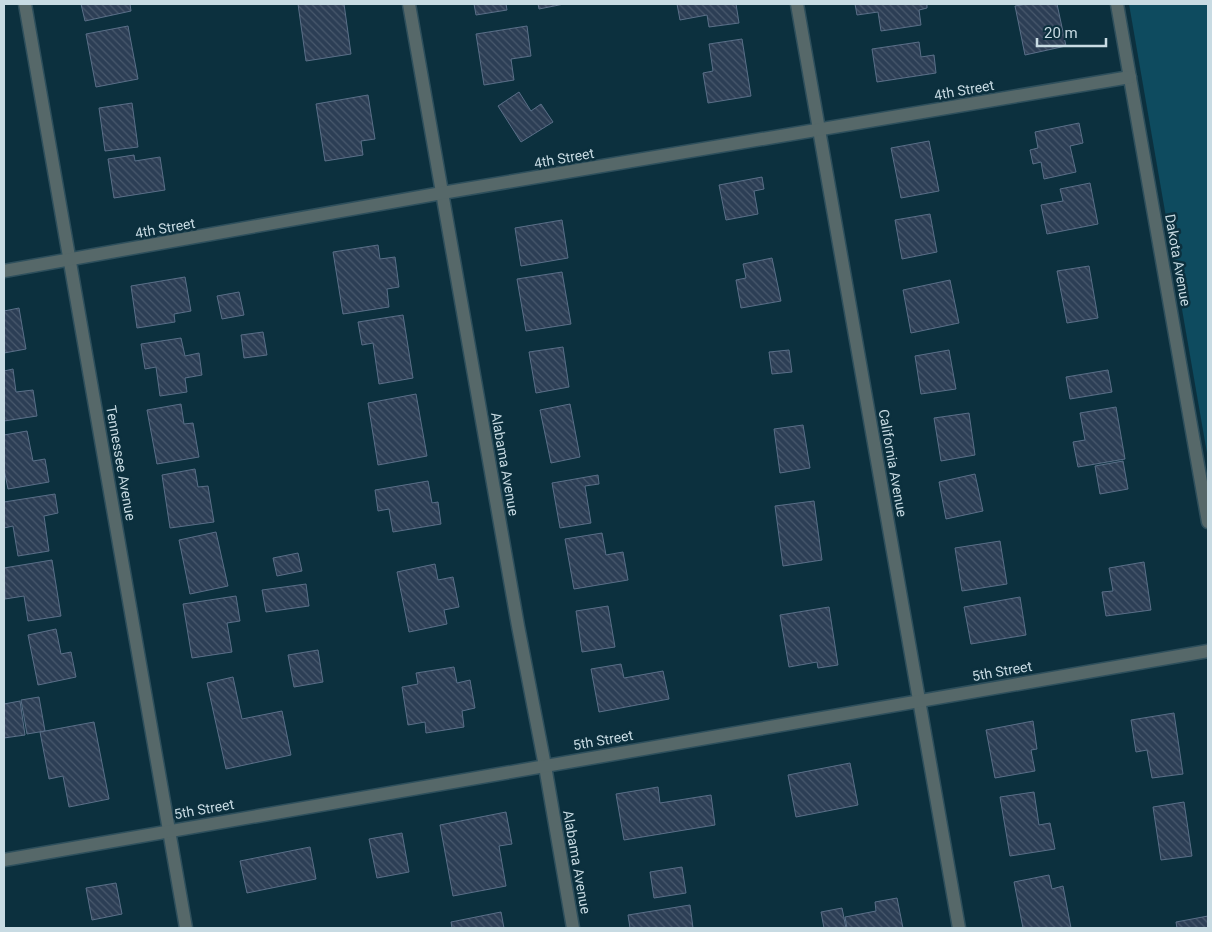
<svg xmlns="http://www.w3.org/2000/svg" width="1212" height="932" font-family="Roboto,sans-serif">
<defs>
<pattern id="building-back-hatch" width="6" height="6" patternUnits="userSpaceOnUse" patternTransform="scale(1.25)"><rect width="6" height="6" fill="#2c3e55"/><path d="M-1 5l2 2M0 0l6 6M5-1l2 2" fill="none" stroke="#49596d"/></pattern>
</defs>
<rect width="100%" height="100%" fill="#0c303e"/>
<polygon fill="#0e4b5f" points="1129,4 1208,4 1208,459"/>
<g fill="url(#building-back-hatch)" stroke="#5a6f88">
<polygon points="81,4 130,4 131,11 85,21"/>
<polygon points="298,4 344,4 351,54 306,61"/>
<polygon points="474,4 506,4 507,10 476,15"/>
<polygon points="538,4 564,4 539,9"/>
<polygon points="677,4 736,4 739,23 709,27 707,15 680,20"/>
<polygon points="855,4 927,4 927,8 919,10 921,25 881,31 878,12 857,15"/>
<polygon points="1027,4 1057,4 1066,46 1025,55 1015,6"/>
<polygon points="128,26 138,79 96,87 86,34"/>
<polygon points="527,26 531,56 511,59 514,80 484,85 476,34"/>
<polygon points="742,39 751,96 708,103 703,73 713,71 709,44"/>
<polygon points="919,42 921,57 934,55 936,73 877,82 872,49"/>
<polygon points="519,92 531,111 541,104 553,122 521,142 498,106"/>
<polygon points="368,95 375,139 361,141 363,155 325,161 316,104"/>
<polygon points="132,103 138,147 105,151 99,108"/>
<polygon points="1079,123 1083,143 1070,146 1076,172 1044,179 1041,162 1033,164 1030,150 1038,148 1035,132"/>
<polygon points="929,141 939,191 901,198 891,148"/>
<polygon points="134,155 135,161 160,157 165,190 114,198 108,159"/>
<polygon points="762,177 764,189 754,191 758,214 726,220 719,185"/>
<polygon points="1090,183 1098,224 1047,234 1041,205 1063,201 1060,189"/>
<polygon points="930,214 937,252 902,259 895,220"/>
<polygon points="562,220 568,258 521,266 515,228"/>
<polygon points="378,245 380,259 395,257 399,287 387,289 389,307 343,314 333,252"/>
<polygon points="772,258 781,301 741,308 736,280 746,278 743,264"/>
<polygon points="1089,266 1098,318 1067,323 1057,271"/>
<polygon points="562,272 571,324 526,331 517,279"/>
<polygon points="185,277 191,311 174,314 175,322 137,328 131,286"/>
<polygon points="950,280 959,323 911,333 903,290"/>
<polygon points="239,292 244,315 222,319 217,296"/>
<polygon points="19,308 26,349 4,353 4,311"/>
<polygon points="403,315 413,378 379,384 373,343 362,345 358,322"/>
<polygon points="263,332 267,355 244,358 241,335"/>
<polygon points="181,338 185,356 199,353 202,375 185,378 187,392 160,396 156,367 145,369 141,344"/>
<polygon points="563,347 569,387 536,393 529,352"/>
<polygon points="789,350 792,372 772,374 769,352"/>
<polygon points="949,350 956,389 921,394 915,356"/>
<polygon points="13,369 16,392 33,390 37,416 4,421 4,371"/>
<polygon points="1108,370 1112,392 1070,399 1066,377"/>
<polygon points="416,394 427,456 378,465 368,403"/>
<polygon points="181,404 184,424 193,423 199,457 157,464 147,410"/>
<polygon points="570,404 580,457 551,463 540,410"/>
<polygon points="1116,407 1125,459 1078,467 1073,442 1085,440 1080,413"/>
<polygon points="969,413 975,455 941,461 934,418"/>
<polygon points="803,425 810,468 780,473 774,429"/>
<polygon points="27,431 33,461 45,459 49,482 8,489 4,469 4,435"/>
<polygon points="1123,461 1128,489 1100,494 1095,466"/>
<polygon points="195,469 198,487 208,486 214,522 170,528 162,475"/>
<polygon points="975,474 983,511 946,519 939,482"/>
<polygon points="598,475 599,484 585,486 591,523 560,528 552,483"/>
<polygon points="428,481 432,503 438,502 441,524 393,532 389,509 378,511 375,490"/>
<polygon points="55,494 58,513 44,516 49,551 18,556 13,526 4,528 4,502"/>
<polygon points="814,501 822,560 783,566 775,506"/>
<polygon points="216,532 228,586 190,594 179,540"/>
<polygon points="602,533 606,555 623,552 628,580 574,589 565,539"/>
<polygon points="1000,541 1007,584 962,591 955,548"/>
<polygon points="298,553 302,571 277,576 273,558"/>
<polygon points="52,560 61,616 28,621 24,596 5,599 4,568"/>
<polygon points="1144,562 1151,610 1106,616 1102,592 1113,591 1109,568"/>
<polygon points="435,564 438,580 453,577 459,607 444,610 447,624 409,632 397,572"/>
<polygon points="306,584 309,606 266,612 262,590"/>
<polygon points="236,596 240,621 227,623 232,652 192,658 183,604"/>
<polygon points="1020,597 1026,635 971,644 964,607"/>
<polygon points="608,606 615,647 582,652 576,611"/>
<polygon points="829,607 838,665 818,668 817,662 789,667 780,615"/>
<polygon points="56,629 61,654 71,652 76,677 38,685 28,635"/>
<polygon points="318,650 323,682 294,687 288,655"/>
<polygon points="621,664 624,678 663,671 669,699 599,712 591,669"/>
<polygon points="454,667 457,683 470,680 475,708 462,711 464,727 426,733 425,722 408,725 402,687 418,684 416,673"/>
<polygon points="233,677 242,719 282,711 291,755 226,769 207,683"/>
<polygon points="39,697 45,731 27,734 21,700"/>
<polygon points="20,701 25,735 4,738 4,704"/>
<polygon points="1174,713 1183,774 1152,778 1147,750 1136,752 1131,720"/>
<polygon points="1033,721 1037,749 1031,750 1035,771 995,778 986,730"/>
<polygon points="94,722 109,799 69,807 63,776 49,779 40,732"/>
<polygon points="850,763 858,805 796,817 788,775"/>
<polygon points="658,787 660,803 711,795 715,825 624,840 616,794"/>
<polygon points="1034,792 1039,825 1050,823 1055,849 1010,856 1000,797"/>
<polygon points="1184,802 1192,856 1161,860 1153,807"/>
<polygon points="506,812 512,844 499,846 506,886 453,896 440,825"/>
<polygon points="402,833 409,872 377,878 369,839"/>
<polygon points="310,847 316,879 247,893 240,861"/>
<polygon points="682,867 686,893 654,898 650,872"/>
<polygon points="1049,875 1052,889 1063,886 1071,928 1023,928 1014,882"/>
<polygon points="116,883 122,914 92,920 86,888"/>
<polygon points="897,898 903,928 847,928 845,917 876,911 875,902"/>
<polygon points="690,905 693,928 630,928 628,915"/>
<polygon points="842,908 846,928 824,928 821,912"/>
<polygon points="501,912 504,928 452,928 451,922"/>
<polygon points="1208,916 1208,928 1177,928 1176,922"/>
</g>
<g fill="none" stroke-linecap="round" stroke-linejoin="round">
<g stroke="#2e4f5c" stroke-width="15">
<g id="minor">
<polyline points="25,4 186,928"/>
<polyline points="409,4 518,626 545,766 573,928"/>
<polyline points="797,4 959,928"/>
<polyline points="1117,4 1208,522"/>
<polyline points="4,271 442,193 1130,77"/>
<polyline points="4,860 1208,651"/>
</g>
</g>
<use href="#minor" stroke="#566869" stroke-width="12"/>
</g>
<g text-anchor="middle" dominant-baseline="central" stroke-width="5" stroke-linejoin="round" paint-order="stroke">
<g font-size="14" fill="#c8dbe3" stroke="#0c303e">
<text transform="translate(964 90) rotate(-10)">4th Street</text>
<text transform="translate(564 158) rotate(-10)">4th Street</text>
<text transform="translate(165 228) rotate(-10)">4th Street</text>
<text transform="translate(1178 260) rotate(80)">Dakota Avenue</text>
<text transform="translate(121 463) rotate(80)">Tennessee Avenue</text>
<text transform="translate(893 463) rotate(80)">California Avenue</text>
<text transform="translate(505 464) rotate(80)">Alabama Avenue</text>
<text transform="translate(1002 671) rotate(-10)">5th Street</text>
<text transform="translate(603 740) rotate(-10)">5th Street</text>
<text transform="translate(204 809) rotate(-10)">5th Street</text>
<text transform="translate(577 862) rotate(80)">Alabama Avenue</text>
</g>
</g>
<rect width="1212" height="932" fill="none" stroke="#c8dbe3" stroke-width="10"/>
<path d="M1037 38v8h69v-8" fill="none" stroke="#c8dbe3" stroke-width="2.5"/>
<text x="1044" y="38" font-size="15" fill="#c8dbe3" stroke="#0c303e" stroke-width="4" paint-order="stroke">20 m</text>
</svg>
